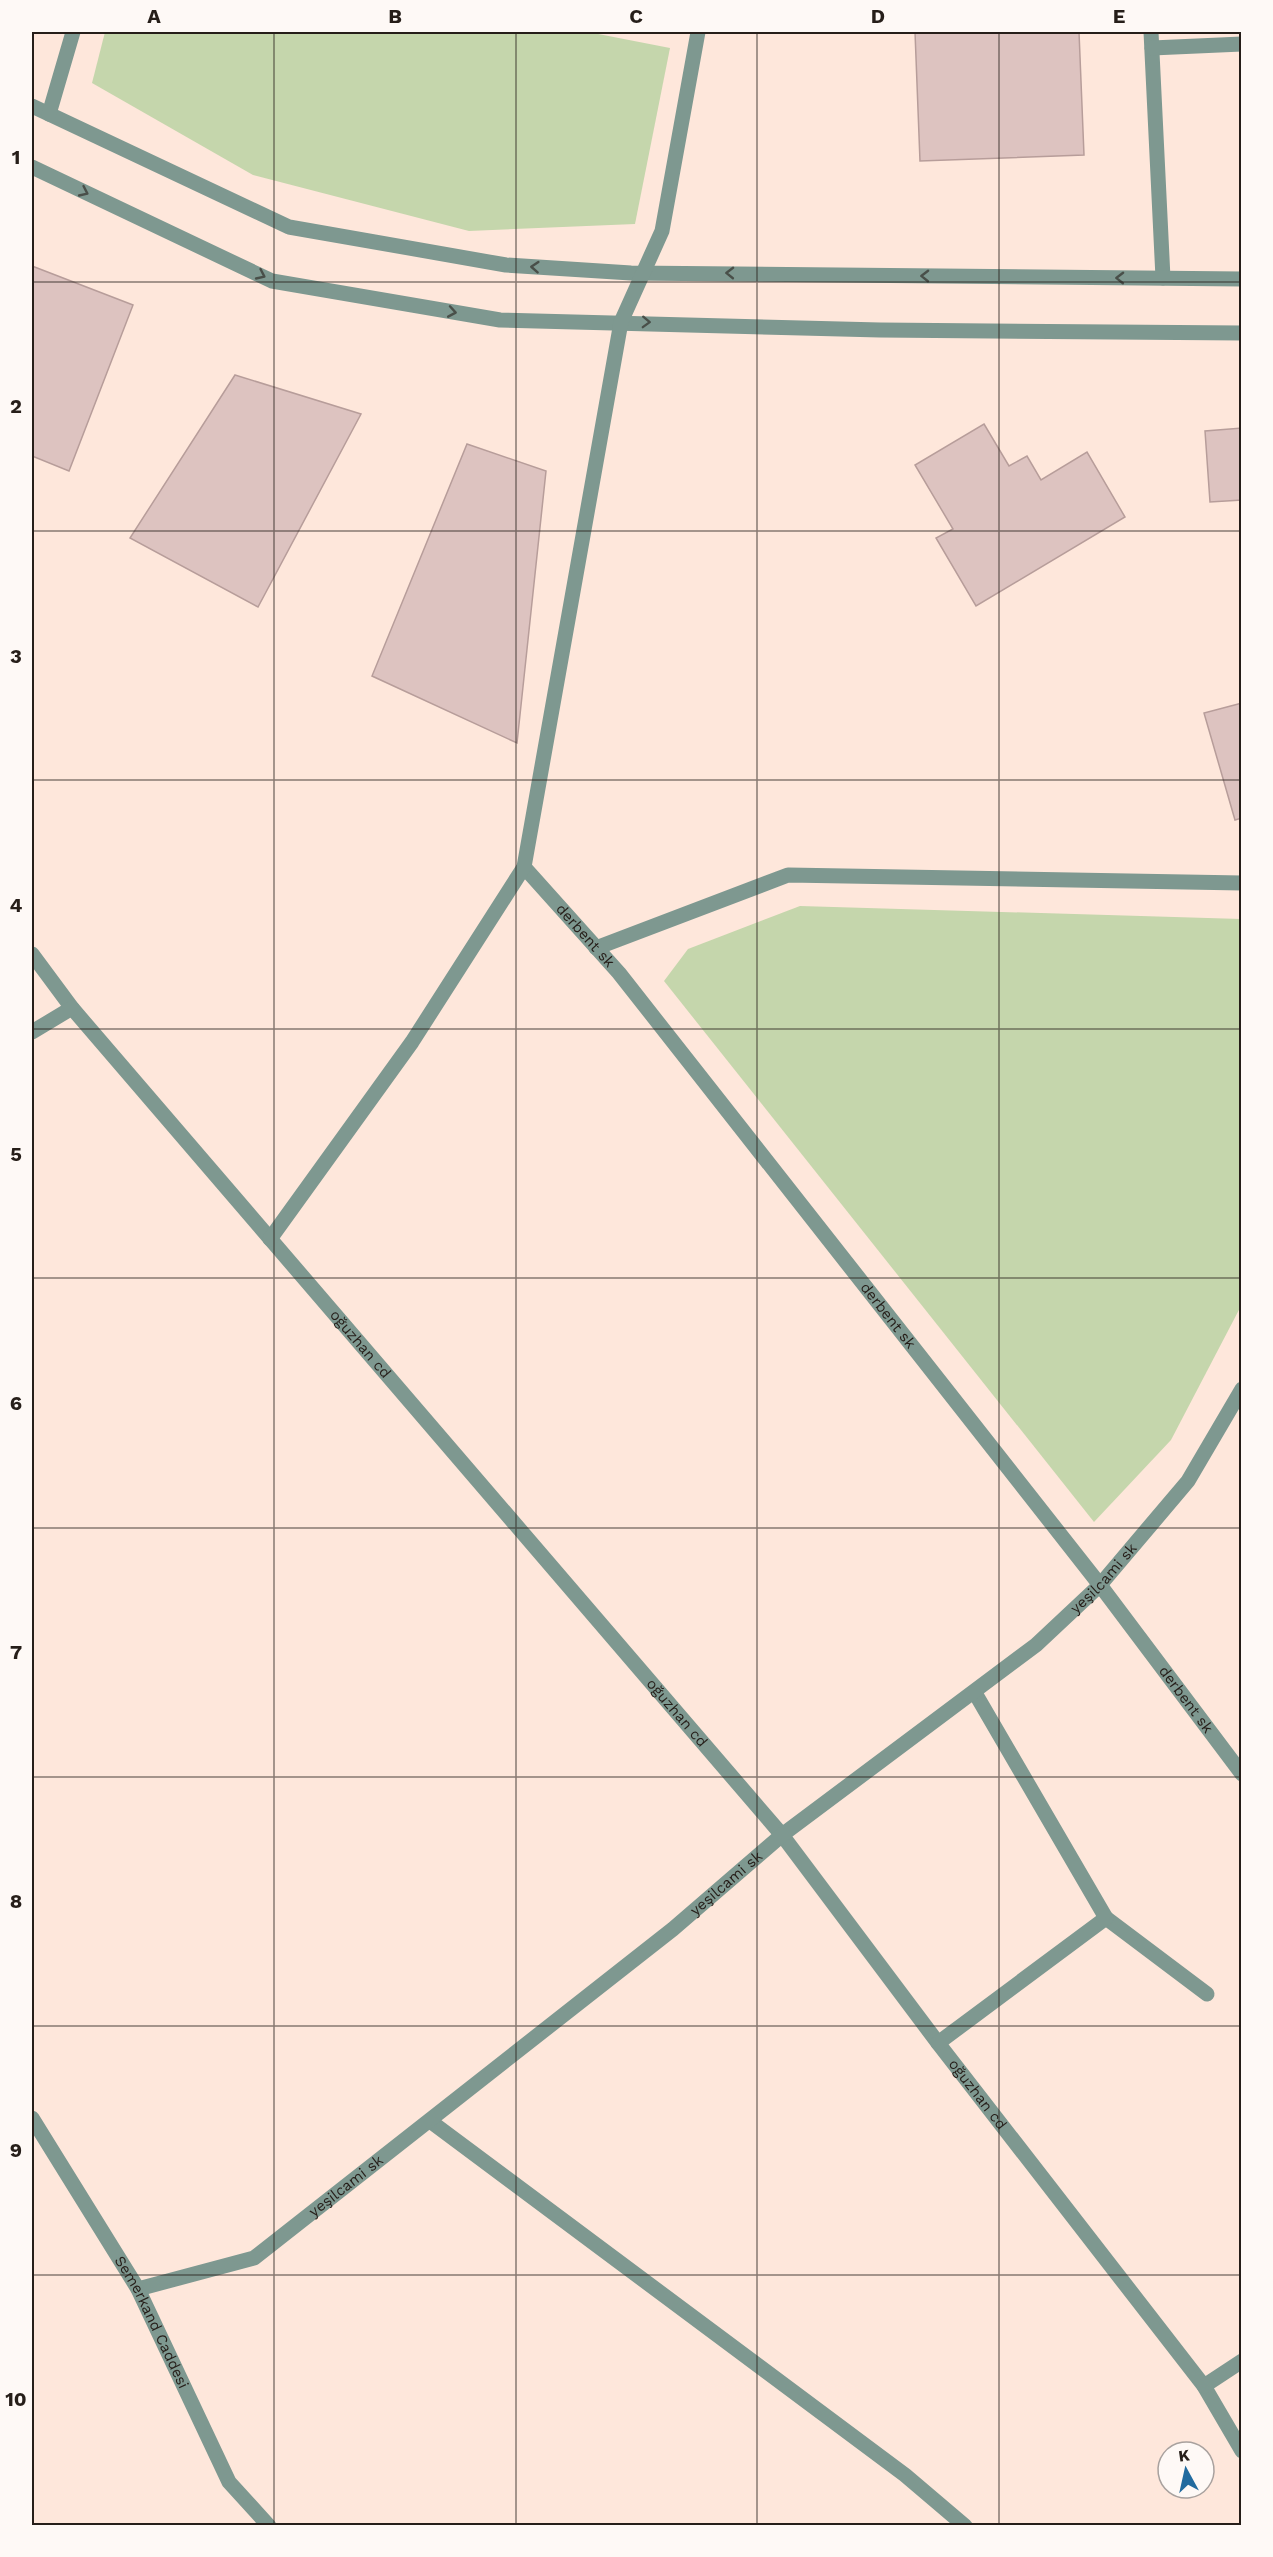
<svg xmlns="http://www.w3.org/2000/svg" width="1273" height="2557" font-family="'Work Sans',sans-serif">
<rect width="100%" height="100%" fill="#fee7db"/>
<g fill="#c5d6ac">
<polygon points="105,32 588,32 670,48 635,224 469,231 253,175 92,83"/>
<polygon points="800,906 1241,919 1241,1306 1171,1440 1094,1522 664,981 688,949"/>
</g>
<g fill="#ddc3c0" stroke="#b79d9a" stroke-width="1.5">
<polygon points="915,32 1079,32 1084,155 920,161"/>
<polygon points="32,266 133,305 69,471 32,456"/>
<polygon points="235,375 361,414 258,607 130,538"/>
<polygon points="984,424 1009,466 1027,456 1041,480 1087,452 1125,517 976,606 936,538 953,529 915,465"/>
<polygon points="1242,428 1242,500 1210,502 1205,431"/>
<polygon points="467,444 546,471 517,743 372,676"/>
<polygon points="1242,703 1242,818 1235,820 1204,713"/>
</g>
<g fill="none" stroke-linecap="round" stroke-linejoin="round">
<g stroke="#7e9890" stroke-width="15">
<polyline points="1151,32 1163,278"/>
<polyline points="1152,48 1242,44"/>
<polyline points="32,106 289,227 506,265 631,273 1242,279"/>
<polyline points="49,114 73,32"/>
<polyline points="32,167 272,281 500,320 880,330 1242,333"/>
<path id="s1" d="M 524,867 L 619,973 L 1100,1585 L 1242,1774"/>
<polyline points="596,948 788,875 1242,883"/>
<path id="s2" d="M 32,954 L 72,1008 L 782,1835 L 938,2043 L 1204,2386 L 1242,2451"/>
<polyline points="32,1032 72,1008"/>
<polyline points="270,1239 412,1042 524,867 621,322 662,231 698,32"/>
<polyline points="1106,1918 1207,1994"/>
<polyline points="938,2043 1106,1918 975,1693"/>
<path id="s3" d="M 32,2118 L 138,2289 L 229,2482 L 269,2526"/>
<polyline points="430,2121 905,2475 965,2526"/>
<path id="s4" d="M 138,2289 L 254,2258 L 673,1929 L 782,1835 L 1036,1645 L 1100,1585 L 1188,1481 L 1242,1389"/>
<polyline points="1204,2386 1242,2361"/>
</g>
</g>
<defs><path id="oneway-chevron" d="M-2-3.5L2.5 0L-2 3.5" fill="none" stroke-width="1.6" stroke-linecap="round" stroke-linejoin="round" transform="scale(1.5)"/></defs>
<g stroke="#494f49">
<use href="#oneway-chevron" transform="translate(84 192) rotate(25)"/>
<use href="#oneway-chevron" transform="translate(535 267) rotate(-176)"/>
<use href="#oneway-chevron" transform="translate(730 273) rotate(-179)"/>
<use href="#oneway-chevron" transform="translate(261 275) rotate(25)"/>
<use href="#oneway-chevron" transform="translate(925 276) rotate(-179)"/>
<use href="#oneway-chevron" transform="translate(1120 278) rotate(-179)"/>
<use href="#oneway-chevron" transform="translate(452 312) rotate(10)"/>
<use href="#oneway-chevron" transform="translate(646 322) rotate(2)"/>
</g>
<path fill="none" stroke="#261e19" stroke-width="1.5" stroke-opacity="0.55" d="M 274,32 L 274,2526M 516,32 L 516,2526M 757,32 L 757,2526M 999,32 L 999,2526M 32,282 L 1242,282M 32,531 L 1242,531M 32,780 L 1242,780M 32,1029 L 1242,1029M 32,1278 L 1242,1278M 32,1528 L 1242,1528M 32,1777 L 1242,1777M 32,2026 L 1242,2026M 32,2275 L 1242,2275"/>
<g text-anchor="middle" dominant-baseline="central" stroke-width="4.5" stroke-linejoin="round" paint-order="stroke">
<g font-size="15" fill="#261e19" stroke="#fef9f6">
<text stroke="none"><textPath href="#s1" startOffset="92">derbent sk</textPath></text>
<text stroke="none"><textPath href="#s1" startOffset="578">derbent sk</textPath></text>
<text stroke="none"><textPath href="#s2" startOffset="510">oğuzhan cd</textPath></text>
<text stroke="none"><textPath href="#s4" startOffset="1209">yeşilcami sk</textPath></text>
<text stroke="none"><textPath href="#s1" startOffset="1064">derbent sk</textPath></text>
<text stroke="none"><textPath href="#s2" startOffset="996">oğuzhan cd</textPath></text>
<text stroke="none"><textPath href="#s4" startOffset="723">yeşilcami sk</textPath></text>
<text stroke="none"><textPath href="#s2" startOffset="1482">oğuzhan cd</textPath></text>
<text stroke="none"><textPath href="#s4" startOffset="237">yeşilcami sk</textPath></text>
<text stroke="none"><textPath href="#s3" startOffset="237">Semerkand Caddesi</textPath></text>
</g>
</g>
<rect width="1273" height="2557" fill="none" stroke="#fef9f6" stroke-width="66"/>
<g transform="translate(1186 2470) rotate(352)"><circle r="28" fill="#fef9f6" stroke="#a8a19e" stroke-width="1.5"/>
<path d="M0-4.5L10 22L0 15L-10 22Z" fill="#226b9f"/>
<text y="-9" font-size="16" font-weight="bold" text-anchor="middle" fill="#261e19">K</text>
</g>
<rect x="33" y="33" width="1207" height="2491" fill="none" stroke="#261e19" stroke-width="2"/>
<g font-size="20" text-anchor="middle" font-weight="bold" fill="#261e19">
<text x="154" y="23">A</text>
<text x="395" y="23">B</text>
<text x="636" y="23">C</text>
<text x="878" y="23">D</text>
<text x="1119" y="23">E</text>
<text x="16" y="164">1</text>
<text x="16" y="413">2</text>
<text x="16" y="663">3</text>
<text x="16" y="912">4</text>
<text x="16" y="1161">5</text>
<text x="16" y="1410">6</text>
<text x="16" y="1659">7</text>
<text x="16" y="1908">8</text>
<text x="16" y="2157">9</text>
<text x="16" y="2406">10</text>
</g>
</svg>
